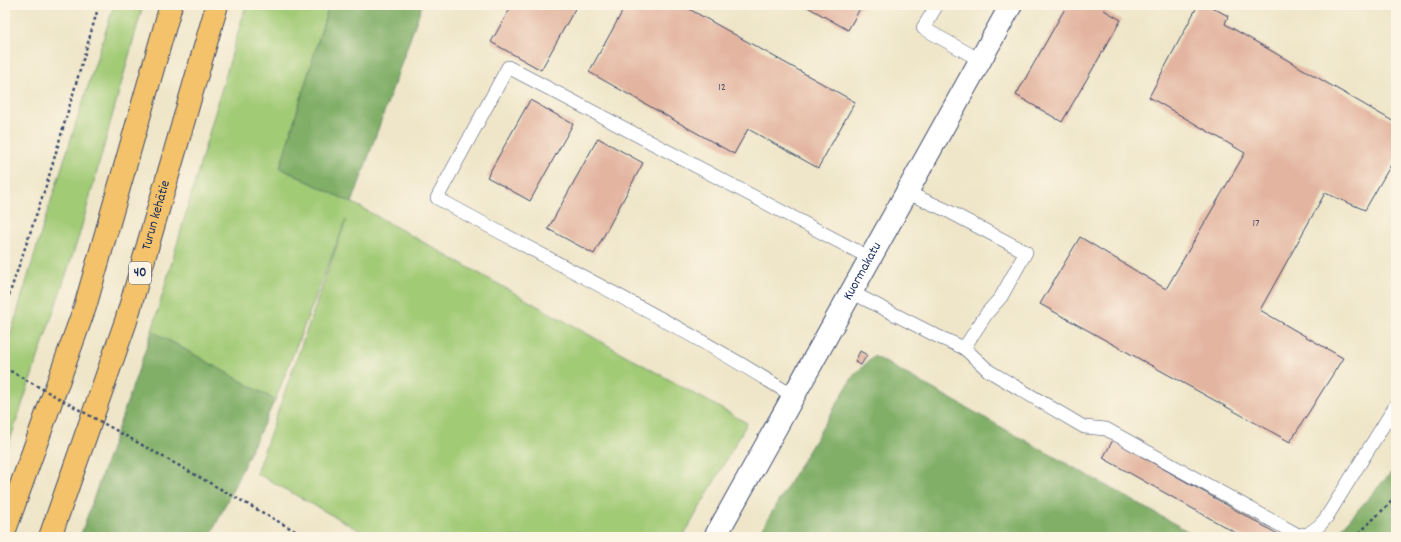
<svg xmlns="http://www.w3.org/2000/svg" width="1401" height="542" font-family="Dekko,sans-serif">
<rect width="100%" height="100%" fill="#fcf5e5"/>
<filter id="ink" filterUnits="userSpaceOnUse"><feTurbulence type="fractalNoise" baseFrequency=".025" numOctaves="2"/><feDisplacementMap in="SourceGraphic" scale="8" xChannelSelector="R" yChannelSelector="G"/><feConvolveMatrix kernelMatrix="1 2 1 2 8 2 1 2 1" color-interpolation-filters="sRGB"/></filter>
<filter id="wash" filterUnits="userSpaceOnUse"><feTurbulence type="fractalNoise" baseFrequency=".012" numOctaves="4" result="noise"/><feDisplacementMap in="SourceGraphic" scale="16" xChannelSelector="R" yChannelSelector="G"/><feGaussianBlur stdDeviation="0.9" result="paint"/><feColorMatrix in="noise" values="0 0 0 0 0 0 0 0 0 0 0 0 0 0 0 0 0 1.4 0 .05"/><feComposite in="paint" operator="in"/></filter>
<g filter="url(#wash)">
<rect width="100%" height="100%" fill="#efe6c9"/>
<g fill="#a2cb76" stroke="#5e7d6a">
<polygon points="114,5 143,5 79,236 5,455 5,353 44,223"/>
<polygon points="246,5 329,5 280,168 353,203 747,423 683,537 371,537 256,473 346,220 275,400 152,331"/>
</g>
<g fill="#81af67" stroke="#4e6f62">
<polygon points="329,5 422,5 352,203 280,168"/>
<polygon points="152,331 275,400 210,537 80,537"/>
<polygon points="874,356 1198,537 757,537 854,375"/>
<polygon points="1396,467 1396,537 1334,537"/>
</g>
<g id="blocks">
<g fill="#e3b5a0">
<polygon points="512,5 577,5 541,70 491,42"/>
<polygon points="626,5 682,5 855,102 818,168 748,129 734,154 589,72"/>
<polygon points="804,5 862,5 848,30"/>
<polygon points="1067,5 1107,5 1104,10 1121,20 1062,122 1016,95"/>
<polygon points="1198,5 1208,5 1228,16 1225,24 1396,123 1396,156 1365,210 1325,193 1260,310 1343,358 1290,442 1040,304 1080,237 1166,289 1245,153 1149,97"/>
<polygon points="530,100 573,124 530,201 487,177"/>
<polygon points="598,138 643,163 594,254 548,229"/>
<polygon points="860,351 867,355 861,365 855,362"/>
<polygon points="1113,440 1283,537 1243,537 1103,458"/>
</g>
</g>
</g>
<g filter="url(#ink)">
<use href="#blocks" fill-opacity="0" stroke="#3b4a6e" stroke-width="1"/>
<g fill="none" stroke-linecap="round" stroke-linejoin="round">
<g stroke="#3b4a6e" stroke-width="14">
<g id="service">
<polyline points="937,5 923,28 980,60"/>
<polyline points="906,192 946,210 1026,252 1001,297 987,313 964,348 989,371 1084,427 1106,429 1298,535 1308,534 1320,525 1326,518 1396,405"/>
<polyline points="851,292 939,337 964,348"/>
<path d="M 793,396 C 678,323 556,264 437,198 L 508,67 L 870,258"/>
</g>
</g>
<g stroke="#3b4a6e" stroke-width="24">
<g id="tertiary">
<path id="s1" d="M 715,537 L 1011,5"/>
</g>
</g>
<g stroke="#3b4a6e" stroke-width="24">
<g id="trunk">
<polyline points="5,530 85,307 171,5"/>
<path id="s2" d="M 50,537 L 126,321 L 217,5"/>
</g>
</g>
<g stroke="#3b4a6e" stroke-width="2.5" stroke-dasharray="3 3" stroke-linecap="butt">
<polyline points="5,307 47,183 99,5"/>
<polyline points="1355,537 1396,497"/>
</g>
<use href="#service" stroke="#fff" stroke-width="13"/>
<use href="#tertiary" stroke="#fff" stroke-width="22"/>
<use href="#trunk" stroke="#f3c26a" stroke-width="22"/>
<polyline stroke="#3b4a6e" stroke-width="2.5" stroke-dasharray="3 3" stroke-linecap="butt" points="5,368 306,537"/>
</g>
</g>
<g text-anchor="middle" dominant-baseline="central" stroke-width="4" stroke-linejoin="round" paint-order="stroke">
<g font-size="12" fill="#4d506e">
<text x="722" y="87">12</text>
<text x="1256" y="223">17</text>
</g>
<rect fill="#fcf5e5" stroke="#5e6a86" stroke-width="1" x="129" y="262" width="22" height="22" rx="3"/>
<g font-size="13" font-weight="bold" fill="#1b2f5e">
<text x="140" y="273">40</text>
</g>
<g font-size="14" fill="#1b2f5e" stroke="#fcf5e5">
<text stroke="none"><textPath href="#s2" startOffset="339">Turun kehätie</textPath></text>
<text stroke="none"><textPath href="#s1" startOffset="304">Kuormakatu</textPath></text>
</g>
</g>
<rect width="1401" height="542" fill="none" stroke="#fcf5e5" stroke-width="20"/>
</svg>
